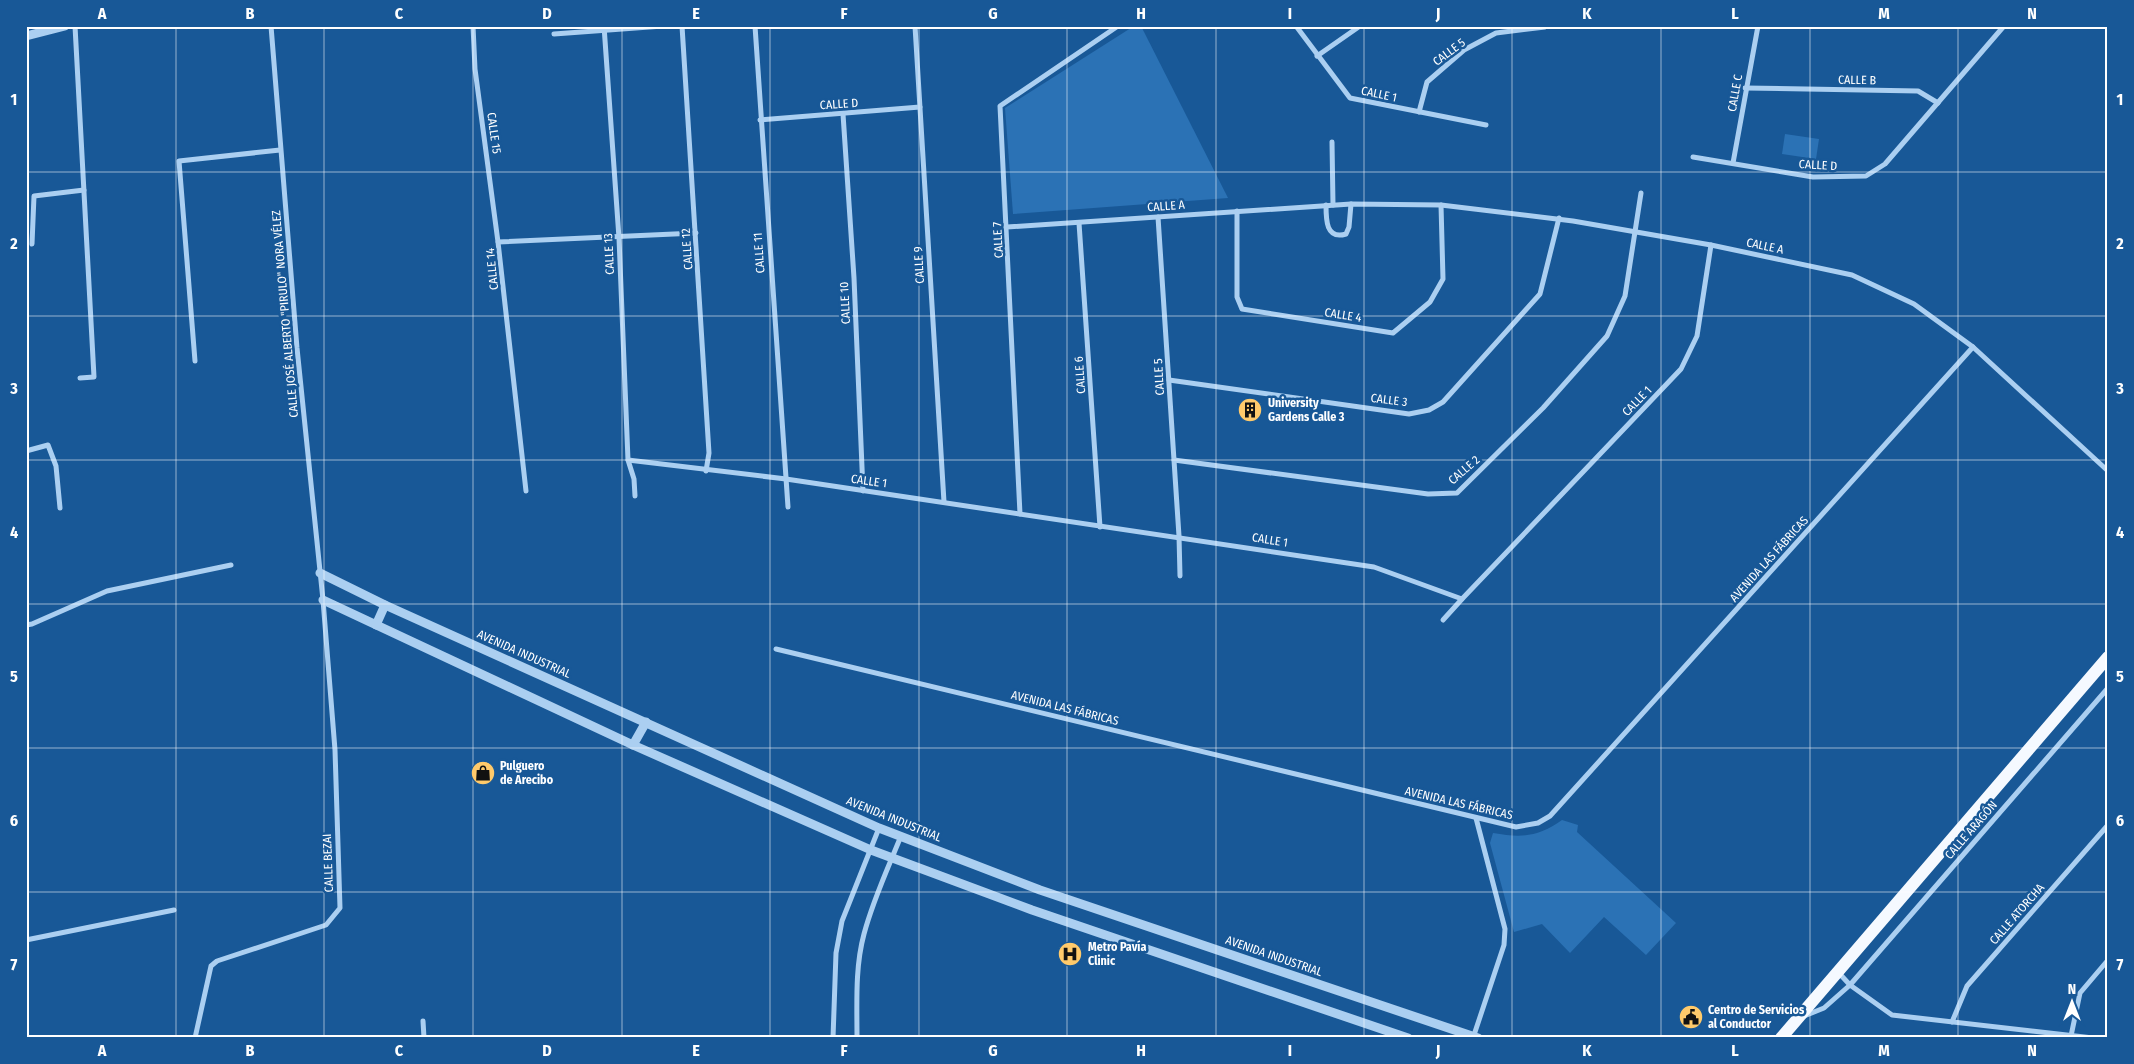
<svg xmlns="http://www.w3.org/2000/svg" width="2134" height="1064" font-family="'Fira Sans Condensed',sans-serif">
<rect width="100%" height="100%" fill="#185897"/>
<g fill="#2b72b5">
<polygon points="1134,26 1141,26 1228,198 1013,214 1005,108"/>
<polygon points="1785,134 1819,139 1816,159 1782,154"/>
<path d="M 1562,820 L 1578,825 L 1577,832 L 1676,923 L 1646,955 L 1604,917 L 1570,953 L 1542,924 L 1514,932 L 1490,843 L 1493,833 C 1522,838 1538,837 1562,820 Z"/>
</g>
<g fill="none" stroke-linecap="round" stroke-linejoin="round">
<g stroke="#abcff1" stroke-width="5">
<polyline points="75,26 94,377 80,378"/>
<polyline points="473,26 475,69 498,242 526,491"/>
<polyline points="604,26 619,238 628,460 634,479 635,496"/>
<polyline points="682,26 709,453 706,471"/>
<polyline points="755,26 788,507"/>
<polyline points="915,26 944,502"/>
<polyline points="1296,26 1350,98 1486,125"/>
<polyline points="554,34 663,26"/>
<polyline points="1317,56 1360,26"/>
<polyline points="1745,88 1918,91 1938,103"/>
<polyline points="1419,112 1427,82 1464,50 1496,33 1545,27"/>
<polyline points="843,114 854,278 863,491"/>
<polyline points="760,120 920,107"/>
<polyline points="1332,142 1333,205"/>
<polyline points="1693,157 1813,177 1866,176 1885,164 2004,26"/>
<polyline points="1733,163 1758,26"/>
<path d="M 1326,205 C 1326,220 1326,240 1346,234 L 1349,227 L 1351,204"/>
<polyline points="1237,211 1237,297 1242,309 1393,333 1430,302 1443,279 1441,205"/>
<polyline points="1158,217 1179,536 1180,576"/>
<polyline points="1079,223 1100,527"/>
<polyline points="1007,227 1351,204 1441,205 1573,221 1711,245 1852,275 1914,304 1973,347 2108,471"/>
<polyline points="498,242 696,233"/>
<polyline points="32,244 34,196 84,190"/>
<polyline points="195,361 179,161 280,150"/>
<polyline points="1169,380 1409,414 1429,410 1443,402 1540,294 1559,218"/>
<polyline points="26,451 48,445 56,466 60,508"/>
<polyline points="628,460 786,479 1374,567 1462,599 1681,369 1697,336 1711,245"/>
<polyline points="1174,460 1428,494 1457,493 1543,408 1607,336 1625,296 1641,193"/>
<polyline points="1020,514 1000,106 1118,26"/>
<polyline points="1443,620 1462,599"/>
<polyline points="26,625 32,624 107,591 231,565"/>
<polyline points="776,649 1516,827 1538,823 1550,816 1973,347"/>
<polyline points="26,940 174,910"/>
<polyline points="1838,972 1850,985 1892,1015 2093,1038"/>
<polyline points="1804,1016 1824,1008 1850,985 2108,688"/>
<polyline points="423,1021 424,1038"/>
<polyline points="1952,1022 1967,986 2108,825"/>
<polyline points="2071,1036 2080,993 2108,960"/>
<polyline points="195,1038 211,966 217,961 326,925 340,908 335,750 323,600 297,348 271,26"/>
<polyline points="833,1038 836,953 842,921 879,828"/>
<path d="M 857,1038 C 857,1003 855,967 864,934 C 873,900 888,868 901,836"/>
<polyline points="1473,1038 1504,945 1505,929 1476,818"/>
</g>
<g stroke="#abcff1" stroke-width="9">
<polyline points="26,36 65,26"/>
<polyline points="320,573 385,605 879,828 1040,890 1478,1038"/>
<polyline points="323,600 633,745 871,850 1032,910 1408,1038"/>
<polyline points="376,625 385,605"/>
<polyline points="633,745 646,722"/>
</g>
<polyline stroke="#f5f9ff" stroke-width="12" points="1781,1038 2108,657"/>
</g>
<path fill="none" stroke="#fff" stroke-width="1" stroke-opacity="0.55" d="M 176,26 L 176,1038M 324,26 L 324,1038M 473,26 L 473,1038M 622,26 L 622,1038M 770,26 L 770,1038M 919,26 L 919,1038M 1067,26 L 1067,1038M 1216,26 L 1216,1038M 1364,26 L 1364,1038M 1512,26 L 1512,1038M 1661,26 L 1661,1038M 1810,26 L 1810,1038M 1958,26 L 1958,1038M 26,172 L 2108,172M 26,316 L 2108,316M 26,460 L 2108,460M 26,604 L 2108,604M 26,748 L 2108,748M 26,892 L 2108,892"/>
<defs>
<g id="building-disc" transform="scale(1.25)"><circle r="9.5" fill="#ffca6b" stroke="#185897"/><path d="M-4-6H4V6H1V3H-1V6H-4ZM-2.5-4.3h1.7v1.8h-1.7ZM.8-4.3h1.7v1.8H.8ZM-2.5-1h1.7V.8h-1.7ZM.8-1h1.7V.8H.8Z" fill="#111"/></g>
<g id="shop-disc" transform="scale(1.25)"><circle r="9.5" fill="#ffca6b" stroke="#185897"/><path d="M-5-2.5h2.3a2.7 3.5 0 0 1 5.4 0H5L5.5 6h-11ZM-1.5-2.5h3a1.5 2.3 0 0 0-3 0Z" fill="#111"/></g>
<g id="hospital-disc" transform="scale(1.25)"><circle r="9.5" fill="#ffca6b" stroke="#185897"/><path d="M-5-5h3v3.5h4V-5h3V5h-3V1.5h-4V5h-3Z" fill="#111"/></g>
<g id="civic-disc" transform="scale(1.25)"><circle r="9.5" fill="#ffca6b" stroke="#185897"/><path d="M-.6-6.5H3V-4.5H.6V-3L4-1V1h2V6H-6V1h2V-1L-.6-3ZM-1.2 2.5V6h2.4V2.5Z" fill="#111"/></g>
</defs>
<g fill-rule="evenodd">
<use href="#building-disc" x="1250" y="410"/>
<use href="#shop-disc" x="483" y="773"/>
<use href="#hospital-disc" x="1070" y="954"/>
<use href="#civic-disc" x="1691" y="1017"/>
</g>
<g text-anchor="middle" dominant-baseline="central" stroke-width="5" stroke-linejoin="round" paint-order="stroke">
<g font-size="12" fill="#fff" stroke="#185897">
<text transform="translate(1449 52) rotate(-37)">CALLE 5</text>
<text transform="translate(1857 80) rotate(1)">CALLE B</text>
<text transform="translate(1735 93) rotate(-80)">CALLE C</text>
<text transform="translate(1379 94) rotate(12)">CALLE 1</text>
<text transform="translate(839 104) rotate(-4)">CALLE D</text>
<text transform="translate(494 133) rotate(82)">CALLE 15</text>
<text transform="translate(1818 165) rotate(3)">CALLE D</text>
<text transform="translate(1166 206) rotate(-4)">CALLE A</text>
<text transform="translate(998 240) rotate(-93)">CALLE 7</text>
<text transform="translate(1765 246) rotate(12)">CALLE A</text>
<text transform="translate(687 249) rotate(-94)">CALLE 12</text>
<text transform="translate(759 253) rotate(-94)">CALLE 11</text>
<text transform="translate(609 254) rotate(-93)">CALLE 13</text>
<text transform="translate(919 265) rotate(-93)">CALLE 9</text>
<text transform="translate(492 269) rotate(-96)">CALLE 14</text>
<text transform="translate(845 303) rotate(-93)">CALLE 10</text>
<text transform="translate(285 314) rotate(-95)">CALLE JOSÉ ALBERTO "PIRULO" NORA VÉLEZ</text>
<text transform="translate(1343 315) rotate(9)">CALLE 4</text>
<text transform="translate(1080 375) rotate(-94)">CALLE 6</text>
<text transform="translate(1159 377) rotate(-93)">CALLE 5</text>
<text transform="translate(1389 400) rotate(7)">CALLE 3</text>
<text transform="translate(1637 401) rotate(-46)">CALLE 1</text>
<text transform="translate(1464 470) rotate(-41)">CALLE 2</text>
<text transform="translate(869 481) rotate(8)">CALLE 1</text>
<text transform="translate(1270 540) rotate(9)">CALLE 1</text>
<text transform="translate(1769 559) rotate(-48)">AVENIDA LAS FÁBRICAS</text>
<text transform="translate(524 654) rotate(24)">AVENIDA INDUSTRIAL</text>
<text transform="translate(1065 708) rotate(14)">AVENIDA LAS FÁBRICAS</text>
<text transform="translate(1459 803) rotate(13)">AVENIDA LAS FÁBRICAS</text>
<text transform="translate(894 819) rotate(22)">AVENIDA INDUSTRIAL</text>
<text transform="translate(1971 830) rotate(-49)">CALLE ARAGÓN</text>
<text transform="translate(328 863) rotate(-92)">CALLE BEZAI</text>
<text transform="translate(2017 914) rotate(-49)">CALLE ATORCHA</text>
<text transform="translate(1274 956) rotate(19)">AVENIDA INDUSTRIAL</text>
</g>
<g font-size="12" font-weight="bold" fill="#fff" stroke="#185897" text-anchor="start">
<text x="1268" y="403">University<tspan x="1268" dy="14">Gardens Calle 3</tspan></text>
<text x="500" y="766">Pulguero<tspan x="500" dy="14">de Arecibo</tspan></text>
<text x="1088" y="947">Metro Pavía<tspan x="1088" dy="14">Clinic</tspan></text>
<text x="1708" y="1010">Centro de Servicios<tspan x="1708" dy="14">al Conductor</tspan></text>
</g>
</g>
<rect width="2134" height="1064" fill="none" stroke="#185897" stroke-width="55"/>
<g transform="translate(2072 1002)" stroke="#185897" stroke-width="4" paint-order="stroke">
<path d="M0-4L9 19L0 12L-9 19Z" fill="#ffffff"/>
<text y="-8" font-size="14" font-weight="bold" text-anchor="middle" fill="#ffffff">N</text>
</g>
<rect x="28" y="28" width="2078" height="1008" fill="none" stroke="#fff" stroke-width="2"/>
<g font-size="16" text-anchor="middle" font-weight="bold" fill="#fff">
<text x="102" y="19">A</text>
<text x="250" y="19">B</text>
<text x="399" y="19">C</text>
<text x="547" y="19">D</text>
<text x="696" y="19">E</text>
<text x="844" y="19">F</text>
<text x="993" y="19">G</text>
<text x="1141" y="19">H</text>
<text x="1290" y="19">I</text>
<text x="1438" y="19">J</text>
<text x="1587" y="19">K</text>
<text x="1735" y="19">L</text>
<text x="1884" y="19">M</text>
<text x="2032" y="19">N</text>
<text x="14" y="105">1</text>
<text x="2120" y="105">1</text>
<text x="14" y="249">2</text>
<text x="2120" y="249">2</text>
<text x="14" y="394">3</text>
<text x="2120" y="394">3</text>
<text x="14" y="538">4</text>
<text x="2120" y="538">4</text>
<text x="14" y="682">5</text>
<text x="2120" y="682">5</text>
<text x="14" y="826">6</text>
<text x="2120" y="826">6</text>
<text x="14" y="970">7</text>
<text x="2120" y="970">7</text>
<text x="102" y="1056">A</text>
<text x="250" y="1056">B</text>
<text x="399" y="1056">C</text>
<text x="547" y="1056">D</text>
<text x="696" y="1056">E</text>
<text x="844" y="1056">F</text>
<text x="993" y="1056">G</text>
<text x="1141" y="1056">H</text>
<text x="1290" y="1056">I</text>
<text x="1438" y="1056">J</text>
<text x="1587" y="1056">K</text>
<text x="1735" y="1056">L</text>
<text x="1884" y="1056">M</text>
<text x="2032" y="1056">N</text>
</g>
</svg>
